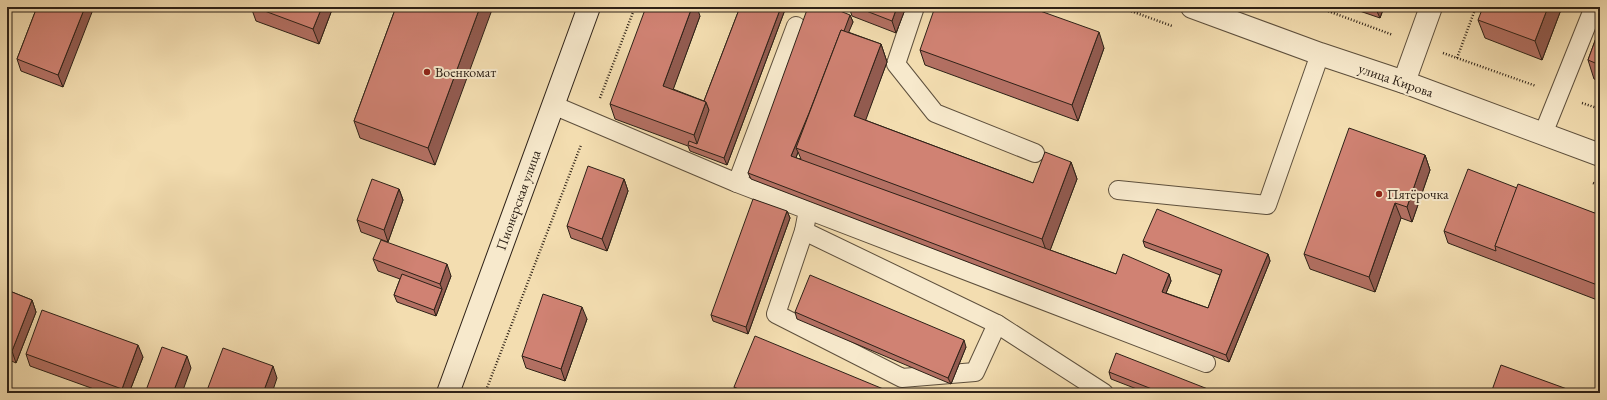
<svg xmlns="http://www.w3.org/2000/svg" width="1607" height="400" font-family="'EB Garamond',serif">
<rect width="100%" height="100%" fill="#f3ddb0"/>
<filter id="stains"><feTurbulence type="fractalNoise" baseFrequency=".005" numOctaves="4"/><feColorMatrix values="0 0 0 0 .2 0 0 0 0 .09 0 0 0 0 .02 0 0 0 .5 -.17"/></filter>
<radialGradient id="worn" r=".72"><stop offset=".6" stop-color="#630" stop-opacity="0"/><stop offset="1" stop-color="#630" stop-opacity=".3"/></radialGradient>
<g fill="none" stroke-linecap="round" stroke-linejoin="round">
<g stroke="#5e503d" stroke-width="20">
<g id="lane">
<polyline points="915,7 896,64 935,113 1035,153"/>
<polyline points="553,105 737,183 808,210 804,231 997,324 1104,393"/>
<polyline points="1543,134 1594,7"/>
<polyline points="737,183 796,26"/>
<polyline points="1118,190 1267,205 1320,54"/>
<polyline points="808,210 1206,363"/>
<polyline points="804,231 776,314 902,378 975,372 997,324"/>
</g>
</g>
<g stroke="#5e503d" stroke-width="24">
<g id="street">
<polyline points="1192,7 1320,54 1404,82 1600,155"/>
<polyline points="1404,82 1431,7"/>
</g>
</g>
<g stroke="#2d2117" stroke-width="24">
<polyline id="secondary" points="448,393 589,7"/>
</g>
<g stroke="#2d2117" stroke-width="2.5" stroke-dasharray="1 2" stroke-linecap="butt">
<polyline points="1120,7 1172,26"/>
<polyline points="1317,7 1393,35"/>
<polyline points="1443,53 1536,86"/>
<polyline points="1457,58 1476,7"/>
<polyline points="600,98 635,7"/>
<polyline points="1582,103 1600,109"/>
<polyline points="1593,183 1600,186"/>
<polyline points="485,393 581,145"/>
</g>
<use href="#lane" stroke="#f7e9cc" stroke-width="18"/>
<use href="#street" stroke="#f7e9cc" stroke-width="22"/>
<use href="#secondary" stroke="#f7e9cc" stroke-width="22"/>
</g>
<g fill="#b37063" stroke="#2d2117" fill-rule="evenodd">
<polygon points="37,7 63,87 21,71 17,59"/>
<polygon points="251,7 333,7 319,44 256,21"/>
<polygon points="396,7 435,165 360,138 354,121"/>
<polygon points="740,7 786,7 727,165 690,151 688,146 615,119 610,104 700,16 673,89 704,101"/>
<polygon points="849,7 906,7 896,33 852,16"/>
<polygon points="1348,7 1384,7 1380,18"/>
<polygon points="1562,7 1542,60 1485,38 1478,20"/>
<path d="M 850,15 L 853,22 L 848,32 L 881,44 L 887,62 L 865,120 L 1033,183 L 1071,162 L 1077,179 L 1050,250 L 1116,274 L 1169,274 L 1171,281 L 1166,293 L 1208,308 L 1220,275 L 1145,247 L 1143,241 L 1268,254 L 1270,261 L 1229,362 L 751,179 L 748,173 ZM 798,152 L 801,159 L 796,158 Z"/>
<polygon points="1600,27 1600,81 1594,79 1588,60"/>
<polygon points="1104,48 1078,121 925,65 920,50"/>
<polygon points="1425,155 1430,170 1412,222 1401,218 1375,292 1310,269 1304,254"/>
<polygon points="624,179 628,191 607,251 571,238 567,226"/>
<polygon points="1517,188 1600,215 1600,301 1448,243 1444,231"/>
<polygon points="399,189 403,200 388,242 361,232 357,220"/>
<polygon points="787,211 790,218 748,334 713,321 711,315"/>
<polygon points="373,259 451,276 436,316 397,302 394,295 400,279 378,271"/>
<polygon points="7,290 32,300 36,312 16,363 7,359"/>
<polygon points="795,312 966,347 951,384 797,319"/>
<polygon points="587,319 565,381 526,368 522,356"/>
<polygon points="26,354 143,357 129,393 105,393 30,366"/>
<polygon points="1109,372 1218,393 1147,393 1111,379"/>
<polygon points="734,387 893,393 736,393"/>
</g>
<g fill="#925b50" stroke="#2d2117">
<polygon points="85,7 94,7 63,87 58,75"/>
<polygon points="322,7 333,7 319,44 313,29"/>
<polygon points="480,7 493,7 435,165 428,148"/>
<polygon points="692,7 697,7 700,16 669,101 663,86"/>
<polygon points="781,7 786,7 727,165 724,158"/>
<polygon points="897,7 906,7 896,33 892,21"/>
<polygon points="1375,7 1384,7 1380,18"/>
<polygon points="1548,7 1562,7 1542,60 1535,41"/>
<polygon points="850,15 853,22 800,149 796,148 798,152 794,163 791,156"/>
<polygon points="1099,32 1104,48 1078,121 1072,105"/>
<polygon points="881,44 887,62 861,133 854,116"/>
<polygon points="706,102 712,117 699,149 694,135"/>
<polygon points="1425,155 1430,170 1412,222 1407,207"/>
<polygon points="1071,162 1077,179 1048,256 1042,239"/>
<polygon points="624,179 628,191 607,251 602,239"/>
<polygon points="399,189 403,200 388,242 384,230"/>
<polygon points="1395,203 1401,218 1375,292 1369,277"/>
<polygon points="787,211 790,218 748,334 746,327"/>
<polygon points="1268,254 1270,261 1229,362 1226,355"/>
<polygon points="447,264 451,276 436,316 434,310 442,289 440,284"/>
<polygon points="1169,274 1171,281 1164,298 1162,292"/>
<polygon points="32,300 36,312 16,363 12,351"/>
<polygon points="582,307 587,319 565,381 561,369"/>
<polygon points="964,340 966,347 951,384 948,378"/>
<polygon points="138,345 143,357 129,393 123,393 122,389"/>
<polygon points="187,356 191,368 182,393 173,393"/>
<polygon points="273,366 277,378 272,393 263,393"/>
</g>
<g fill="#d08273" stroke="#2d2117">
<polygon points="37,7 85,7 58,75 17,59"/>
<polygon points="254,7 322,7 313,29"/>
<polygon points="396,7 480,7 428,148 354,121"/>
<polygon points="646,7 692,7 663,86 706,102 694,135 610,104"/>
<polygon points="740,7 781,7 724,158 688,145 689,141 697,144 709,110 706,102 704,101"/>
<polygon points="808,7 830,7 850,15 844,31 841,30 809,113 791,156 1116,274 1123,254 1169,274 1162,292 1208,308 1222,270 1143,241 1157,209 1268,254 1226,355 748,173"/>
<polygon points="856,7 897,7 892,21"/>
<polygon points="935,7 1029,7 1099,32 1072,105 920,50"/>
<polygon points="1483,7 1548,7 1535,41 1478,20"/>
<polygon points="1600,27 1600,65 1588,60"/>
<polygon points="841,30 881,44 854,116 1033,183 1045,152 1071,162 1042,239 796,148"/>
<polygon points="1349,128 1425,155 1407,207 1395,203 1369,277 1304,254"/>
<polygon points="588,166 624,179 602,239 567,226"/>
<polygon points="1468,169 1517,188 1495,246 1496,251 1444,231"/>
<polygon points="372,179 399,189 384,230 357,220"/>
<polygon points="1518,184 1600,215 1600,286 1495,246"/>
<polygon points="753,199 787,211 746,327 711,315"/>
<polygon points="381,240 447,264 440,284 373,259"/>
<polygon points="402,274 442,289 434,310 394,295"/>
<polygon points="810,275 964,340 948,378 795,312"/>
<polygon points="7,290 32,300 12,351 7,349"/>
<polygon points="543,294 582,307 561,369 522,356"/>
<polygon points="42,310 138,345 122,389 26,354"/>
<polygon points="755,336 893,393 748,393 734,387"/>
<polygon points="162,347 187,356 173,393 145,393"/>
<polygon points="223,348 273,366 263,393 206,393"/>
<polygon points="1116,353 1218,393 1162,393 1109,372"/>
<polygon points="1501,365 1578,393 1491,393"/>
</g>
<g fill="#8f2418" stroke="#f7e9cc" stroke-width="1.5">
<circle cx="427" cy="72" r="4"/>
<circle cx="1379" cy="194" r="4"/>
</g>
<g text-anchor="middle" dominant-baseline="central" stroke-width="4" stroke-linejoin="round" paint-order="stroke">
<g font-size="14" fill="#2d2117" stroke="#f7e9cc" text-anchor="start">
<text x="435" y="72">Военкомат</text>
<text x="1387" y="194">Пятёрочка</text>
</g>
<g font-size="14" fill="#2d2117" stroke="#f7e9cc">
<text transform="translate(1396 80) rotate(19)">улица Кирова</text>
<text transform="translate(518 200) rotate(-70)">Пионерская улица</text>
</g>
</g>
<rect width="1607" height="400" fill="none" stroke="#f3ddb0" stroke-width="24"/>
<rect x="8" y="8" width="1591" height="384" fill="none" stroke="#2d2117" stroke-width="2"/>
<rect x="12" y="12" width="1583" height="376" fill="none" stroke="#2d2117"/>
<rect width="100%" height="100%" filter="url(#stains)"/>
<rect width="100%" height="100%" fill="url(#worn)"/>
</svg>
